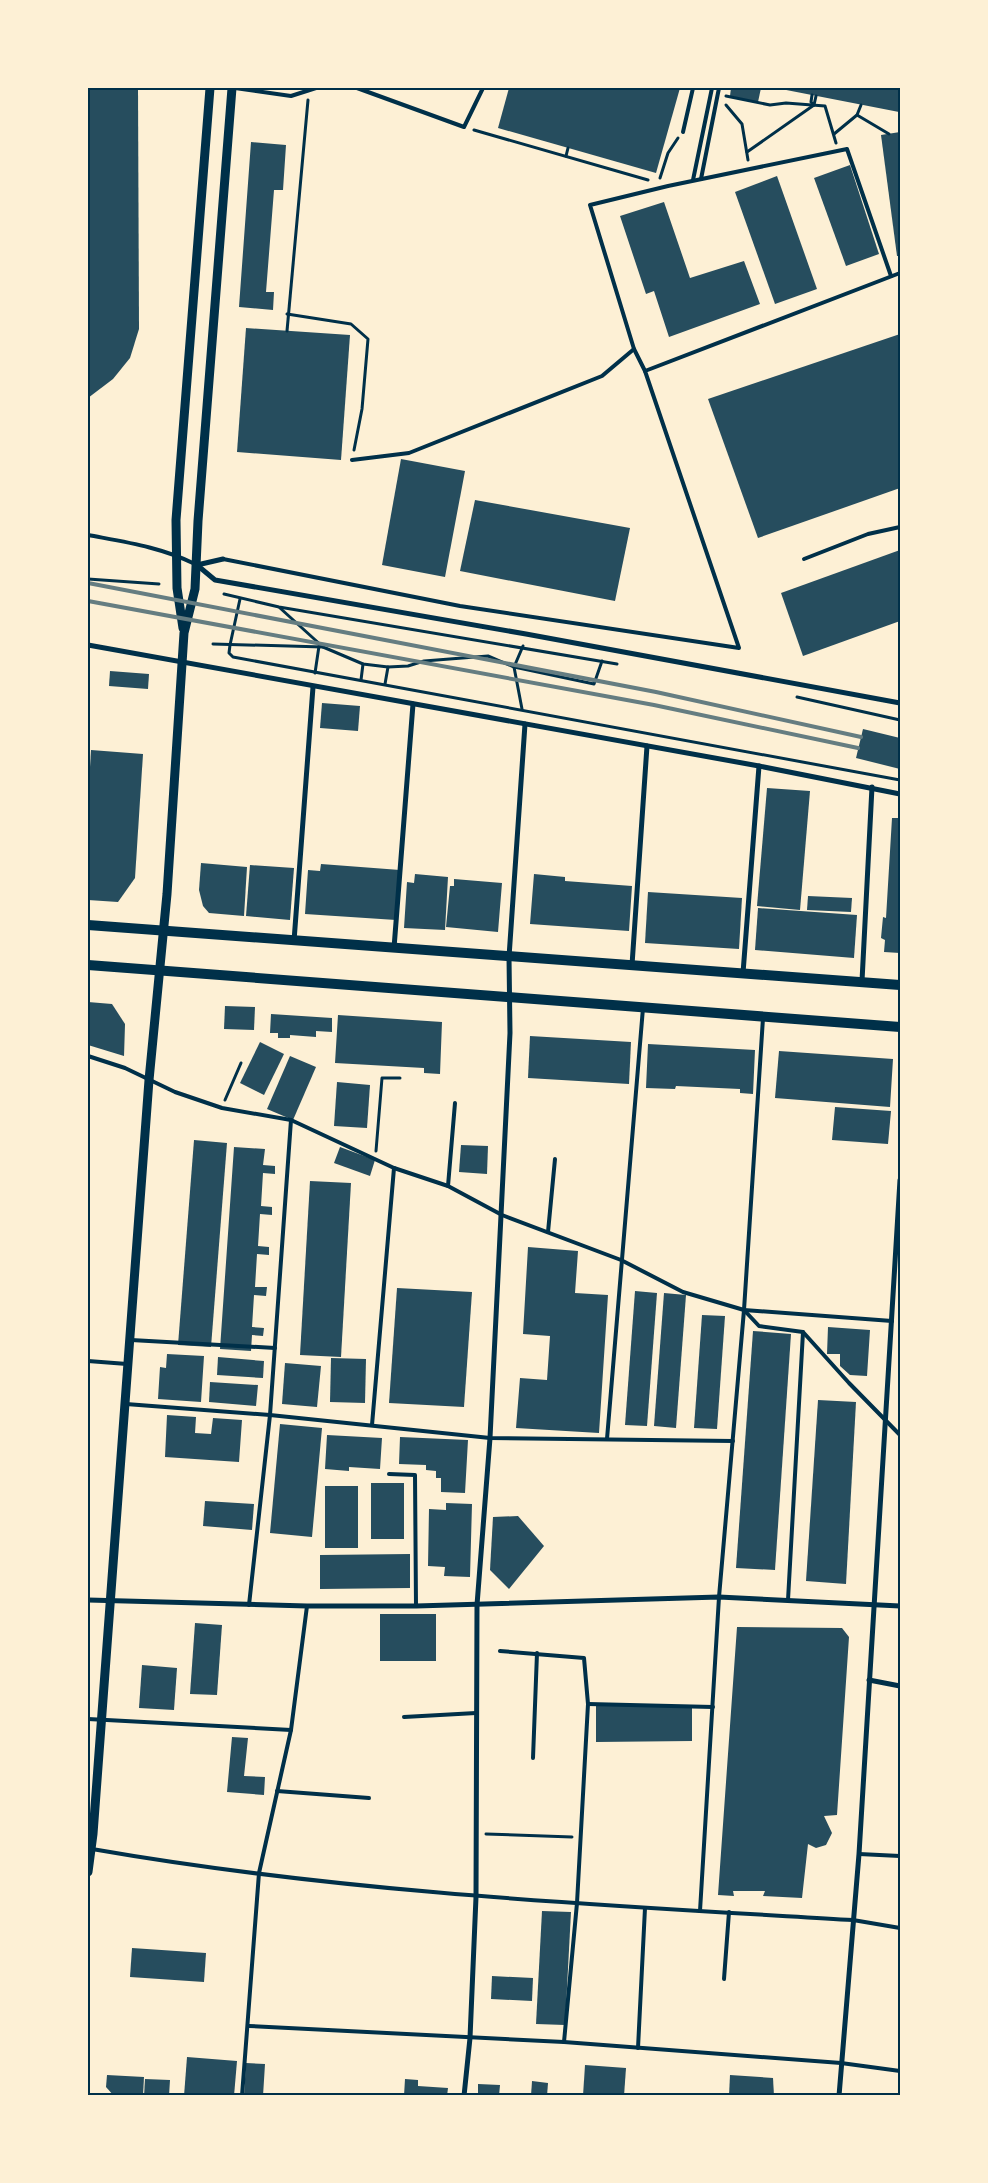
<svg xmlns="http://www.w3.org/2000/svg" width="988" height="2183" font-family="Mulish,sans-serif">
<rect width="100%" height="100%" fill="#fdf0d5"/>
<g fill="#264d5e">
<polygon points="88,88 138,88 139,329 130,358 113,379 88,398"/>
<polygon points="509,88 680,88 656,173 498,128"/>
<polygon points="731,88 761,88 758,102 730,96"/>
<polygon points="776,88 900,88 900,104 899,112"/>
<polygon points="900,132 900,256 897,256 881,135"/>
<polygon points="251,142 286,145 283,190 274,190 266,292 274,292 273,310 239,307"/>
<polygon points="850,165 879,254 846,266 814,178"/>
<polygon points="777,176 817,289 775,304 735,192"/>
<polygon points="664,202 690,278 744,261 760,304 669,337 654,291 646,294 620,216"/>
<polygon points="246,328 350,335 341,460 237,452"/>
<polygon points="900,334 900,488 758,538 708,399"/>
<polygon points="401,459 465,471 445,577 382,565"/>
<polygon points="475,500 630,528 615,601 460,571"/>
<polygon points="900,550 900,621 803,656 781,593"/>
<polygon points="110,671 149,674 148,689 109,686"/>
<polygon points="322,703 360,706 358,731 320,728"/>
<polygon points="863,729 900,738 900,769 856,758"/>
<polygon points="91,750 143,754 135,878 118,902 88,900 88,802"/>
<polygon points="767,788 810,791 800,910 757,906"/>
<polygon points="892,818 900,818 900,953 884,952 885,940 881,938 883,917 886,918"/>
<polygon points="201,863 247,867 244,916 209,913 203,906 199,890"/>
<polygon points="321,864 400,870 396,920 305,914 308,870 320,871"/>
<polygon points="250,865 294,868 290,920 246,916"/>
<polygon points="415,874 448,877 445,930 404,928 407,882 414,883"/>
<polygon points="534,874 565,877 565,881 632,886 629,931 530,924"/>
<polygon points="454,879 502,883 498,932 446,927 450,886 454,886"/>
<polygon points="648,892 742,898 739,949 645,943"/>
<polygon points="808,896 852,898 851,912 807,910"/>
<polygon points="758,908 857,915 854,958 755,950"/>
<polygon points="88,1002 112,1004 125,1024 124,1056 88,1045"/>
<polygon points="225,1006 255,1007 254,1030 224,1029"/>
<polygon points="271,1014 332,1018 332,1032 316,1031 316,1037 290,1035 290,1038 278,1038 278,1033 270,1033"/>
<polygon points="338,1015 442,1022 440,1074 424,1073 424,1068 335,1063"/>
<polygon points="530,1036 631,1042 629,1084 528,1078"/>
<polygon points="260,1042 284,1054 264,1095 240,1083"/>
<polygon points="648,1044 755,1050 753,1094 740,1093 740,1089 676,1086 675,1089 646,1088"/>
<polygon points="779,1051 893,1059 890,1107 775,1098"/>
<polygon points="290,1056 316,1067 293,1120 267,1109"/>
<polygon points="337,1082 370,1085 367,1128 334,1126"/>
<polygon points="835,1107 891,1111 888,1144 832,1140"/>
<polygon points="194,1140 227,1143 211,1347 178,1345"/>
<polygon points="461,1145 488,1146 487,1174 459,1172"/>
<polygon points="234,1147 265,1149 263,1165 275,1166 275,1174 263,1173 261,1206 272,1207 272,1215 260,1214 258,1246 269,1247 269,1255 257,1254 255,1287 267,1287 266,1296 254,1295 252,1327 264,1328 263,1336 252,1335 251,1351 220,1349"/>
<polygon points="340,1147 375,1160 370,1176 334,1163"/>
<polygon points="310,1181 351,1183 341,1357 300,1355"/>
<polygon points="528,1247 578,1251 575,1293 608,1295 599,1433 516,1428 520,1378 547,1380 550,1336 523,1334"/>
<polygon points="397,1288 472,1292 464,1407 389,1403"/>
<polygon points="635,1291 657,1293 647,1426 625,1425"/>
<polygon points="664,1293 686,1295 676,1428 654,1426"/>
<polygon points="702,1315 725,1316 717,1429 694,1428"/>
<polygon points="828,1327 870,1330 867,1376 850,1375 840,1366 840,1354 827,1354"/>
<polygon points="753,1331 791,1334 775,1570 736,1568"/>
<polygon points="167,1354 204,1356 201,1402 158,1399 160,1367 166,1368"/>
<polygon points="218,1357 264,1361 263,1378 217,1375"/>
<polygon points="331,1358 366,1359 365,1403 330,1402"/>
<polygon points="285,1363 321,1366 317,1407 282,1404"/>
<polygon points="210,1382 258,1385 256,1406 209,1402"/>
<polygon points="818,1400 856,1402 846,1584 806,1581"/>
<polygon points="167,1415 196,1417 195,1433 211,1434 213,1418 242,1420 239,1462 165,1457"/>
<polygon points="280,1424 322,1428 312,1537 270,1533"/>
<polygon points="327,1435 382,1438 380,1469 349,1467 349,1471 325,1469"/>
<polygon points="400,1437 468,1440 465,1493 441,1492 441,1478 436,1478 436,1471 426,1470 426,1465 399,1464"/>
<rect x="371" y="1483" width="33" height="56"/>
<rect x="325" y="1486" width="33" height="62"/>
<polygon points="205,1501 254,1504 252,1530 203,1526"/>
<polygon points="446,1503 472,1504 470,1577 444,1576 445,1567 428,1566 429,1509 446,1510"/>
<polygon points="518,1516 544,1546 509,1589 490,1570 493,1517"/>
<polygon points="410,1554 410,1588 320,1589 320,1555"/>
<rect x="380" y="1614" width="56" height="47"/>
<polygon points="195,1623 222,1625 217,1695 190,1694"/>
<polygon points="737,1627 842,1628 849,1637 837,1815 824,1816 832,1833 826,1845 816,1848 808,1844 802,1898 763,1896 765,1891 733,1891 734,1896 718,1895"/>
<polygon points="142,1665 177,1668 174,1710 139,1708"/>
<polygon points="596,1706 692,1706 692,1741 596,1742"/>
<polygon points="232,1737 248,1738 244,1776 265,1777 264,1795 227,1792"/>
<polygon points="542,1911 571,1912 565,2025 536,2024"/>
<polygon points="132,1948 206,1953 204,1982 130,1977"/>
<polygon points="492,1976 533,1978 532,2001 491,1999"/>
<polygon points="187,2057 237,2061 234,2096 184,2096"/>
<polygon points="246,2063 265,2064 263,2096 244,2096"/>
<polygon points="585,2065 626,2068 624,2096 583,2096"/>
<polygon points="107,2075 144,2077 143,2096 114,2096 106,2087"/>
<polygon points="730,2075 773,2078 774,2096 729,2096"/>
<polygon points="145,2079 170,2080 169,2096 144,2096"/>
<polygon points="405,2079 418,2080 418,2086 448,2088 447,2096 404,2096"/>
<polygon points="532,2081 548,2083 547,2096 531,2096"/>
<polygon points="478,2084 500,2085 499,2096 478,2096"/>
</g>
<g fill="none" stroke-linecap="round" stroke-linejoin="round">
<g stroke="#003049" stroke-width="3">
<polyline points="812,95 811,102 814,105"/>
<polyline points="726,96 770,105 786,103 825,106 836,143"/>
<polyline points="726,105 742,124 748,160"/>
<polyline points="857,115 889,134"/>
<polyline points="474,130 648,180"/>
<polyline points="834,134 857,115 861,105"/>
<polyline points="747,152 814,105 816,96"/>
<polyline points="566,156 568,148"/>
<polyline points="660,178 668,153 678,138"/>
<polyline points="287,314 351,324 368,339 362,409 354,450"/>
<polyline points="287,331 308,100"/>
<polyline points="88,579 159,584"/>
<polyline points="224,594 279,607 617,664"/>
<polyline points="240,599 230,645 229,653 233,657 900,780"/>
<polyline points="280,608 323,647 363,664 388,667 408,666 424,661 488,656 514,667 594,684 602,661"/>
<polyline points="213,644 323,647"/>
<polyline points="315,673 319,646"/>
<polyline points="361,680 363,664"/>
<polyline points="385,684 388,667"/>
<polyline points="797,697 900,720"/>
<polyline points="522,709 514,667 523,646"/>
<polyline points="225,1100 241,1063"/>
<polyline points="376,1151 382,1078 400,1078"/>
<polyline points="486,1834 572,1837"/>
</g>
<g stroke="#003049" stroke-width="4">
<polyline points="235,88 291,96 316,88"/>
<polyline points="357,88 464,127 483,88"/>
<polyline points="683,132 693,88"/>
<polyline points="701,179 719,88"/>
<polyline points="693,180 712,88"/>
<polyline points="645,371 634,349 590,205 668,186 847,149 891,276"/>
<polyline points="352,460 409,453 602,376 634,349"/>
<path d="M 88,535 C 125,542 161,547 195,564"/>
<polyline points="223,559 460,606 739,648 645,371 900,273"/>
<polyline points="804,559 868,534 900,527"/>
<polyline points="88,1056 125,1068 175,1092 222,1108 291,1120 394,1168 448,1186 502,1215 621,1260 683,1292 744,1310 759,1326 803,1332 849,1383 900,1435"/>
<polyline points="448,1186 455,1103"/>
<polyline points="548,1232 555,1159"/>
<polyline points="744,1310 892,1321"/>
<polyline points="131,1340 275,1348"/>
<polyline points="88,1361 127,1364"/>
<polyline points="126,1404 270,1415 490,1438 733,1441"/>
<polyline points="372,1425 394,1168"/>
<polyline points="607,1439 643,1008"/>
<polyline points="389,1474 415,1475 416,1606"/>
<polyline points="788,1600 803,1332"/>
<polyline points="249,1605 270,1415 291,1120"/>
<polyline points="500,1651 584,1658 588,1704 577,1903 564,2042"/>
<polyline points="588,1704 713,1707"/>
<polyline points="404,1717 476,1713"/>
<polyline points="88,1719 291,1730"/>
<polyline points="533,1758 537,1653"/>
<polyline points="277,1791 369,1798"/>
<path d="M 92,1849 C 344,1893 599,1905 853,1920 L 900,1928"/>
<polyline points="859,1854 900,1856"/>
<polyline points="700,1911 719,1597 744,1310 763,1018"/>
<polyline points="724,1979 729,1912"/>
<polyline points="249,2026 564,2042 841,2063 900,2071"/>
<polyline points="638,2048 645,1908"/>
<polyline points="242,2096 259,1873 291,1730 307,1606"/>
</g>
<g stroke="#003049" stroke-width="5">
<polyline points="197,565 215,580 526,634 900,703"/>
<polyline points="197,565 223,559"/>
<polyline points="88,645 759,766 900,794"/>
<polyline points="294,941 313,687"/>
<polyline points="394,948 413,704"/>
<polyline points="632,965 647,746"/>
<polyline points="743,973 759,766"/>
<polyline points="862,981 872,787"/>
<polyline points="88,1600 307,1606 416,1606 719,1597 900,1606"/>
<polyline points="869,1680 900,1686"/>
<polyline points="464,2096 470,2038 476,1897 477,1605 490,1438 510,1033 509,957 525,724"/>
<polyline points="839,2096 859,1854 900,1180"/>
</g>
<g stroke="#003049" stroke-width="9">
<polyline points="183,628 177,588 176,520 210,88"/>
<polyline points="88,1872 93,1834 149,1080 167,894 184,633 195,589 198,521 232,88"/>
</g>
<g stroke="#003049" stroke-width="10">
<polyline points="88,925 900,985"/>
<polyline points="88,965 900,1027"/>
</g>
<g stroke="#657d81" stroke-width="4">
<polyline points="88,583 656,692 861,737"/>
<polyline points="88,601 654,705 858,748"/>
</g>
</g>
<rect width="988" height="2183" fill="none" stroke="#fdf0d5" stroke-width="178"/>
<rect x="89" y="89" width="810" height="2005" fill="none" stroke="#003049" stroke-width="2"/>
</svg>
